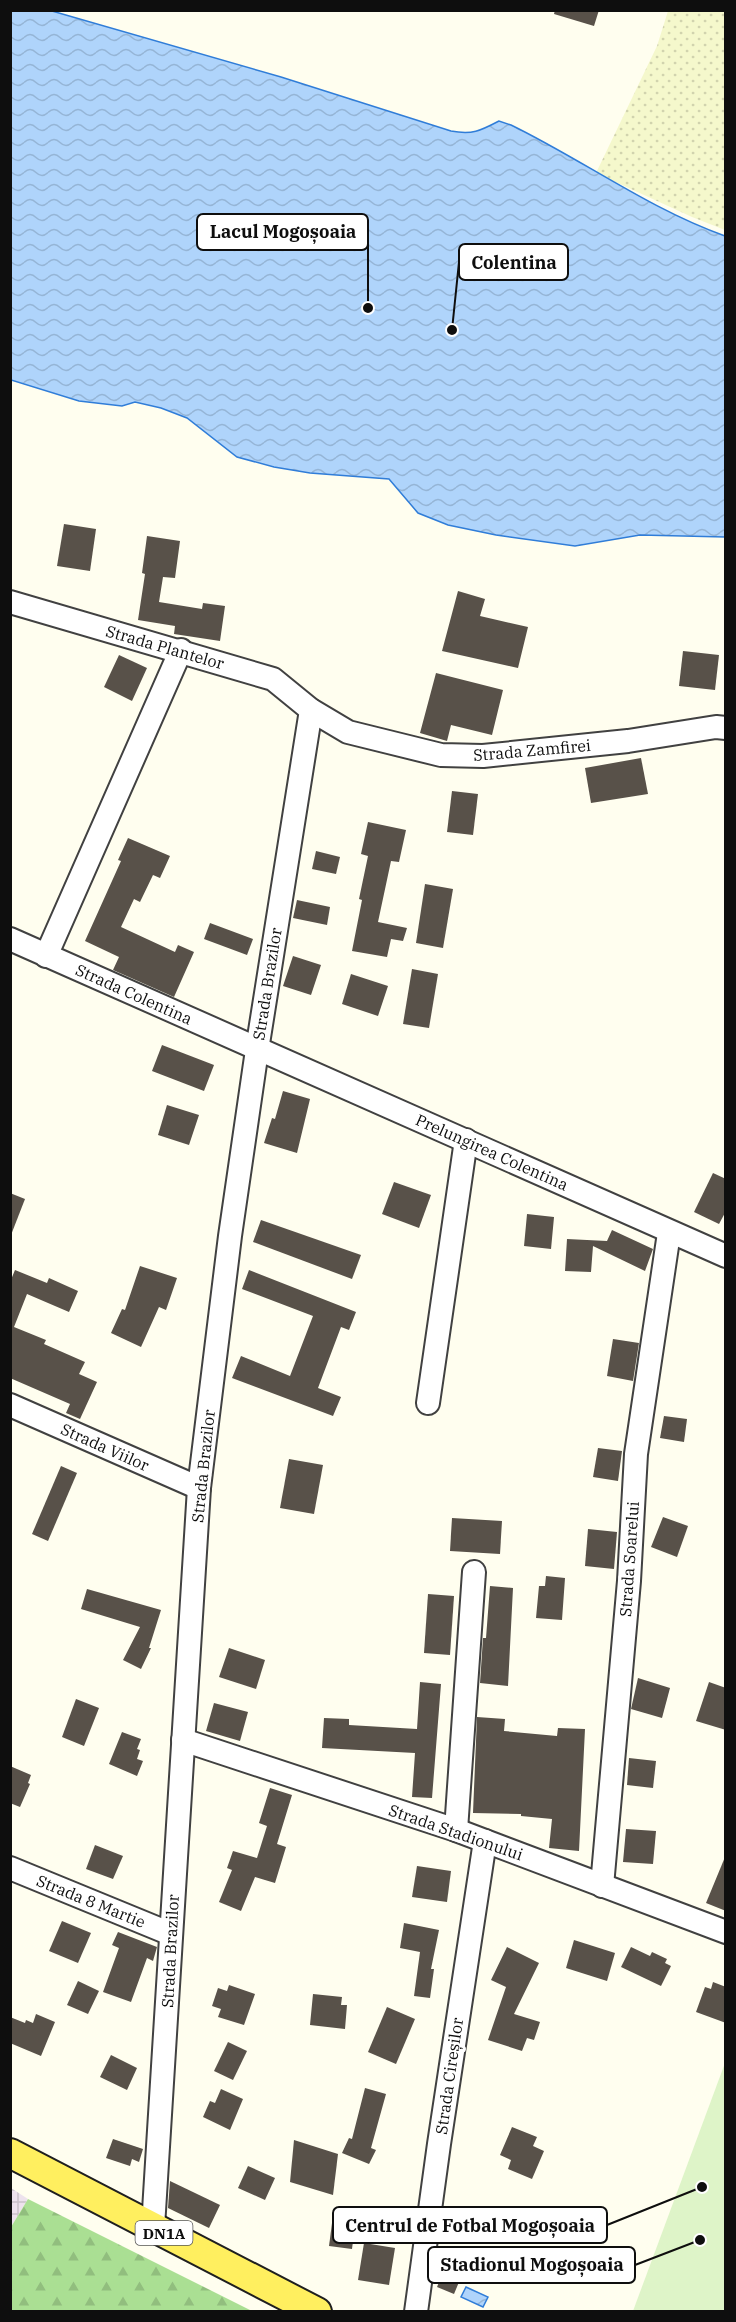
<svg xmlns="http://www.w3.org/2000/svg" width="736" height="2322" font-family="'IBM Plex Serif',serif">
<defs>
<pattern id="industrial-grid" width="8" height="8" patternUnits="userSpaceOnUse" patternTransform="scale(1.5)"><rect width="8" height="8" fill="#ede2ed"/><path d="M0 4h8M4 0v8" fill="none" stroke="#cac1ca"/></pattern>
<pattern id="farmland-dots" width="8" height="8" patternUnits="userSpaceOnUse" patternTransform="scale(1.5)"><rect width="8" height="8" fill="#f5f8cc"/><path d="M2 2h.1M6 6h.1" fill="none" stroke="#d1d3ae" stroke-width="1.8" stroke-linecap="round"/></pattern>
<pattern id="forest-firs" width="22" height="20" patternUnits="userSpaceOnUse" patternTransform="scale(1.5)"><rect width="22" height="20" fill="#aadf93"/><path d="M5 1l3.5 6h-7zM16 11l3.5 6h-7z" fill="#91be7e"/></pattern>
<pattern id="water-waves" width="16" height="10" patternUnits="userSpaceOnUse" patternTransform="scale(1.5)"><rect width="16" height="10" fill="#afd4fb"/><path d="M0 5q4-4 8 0t8 0" fill="none" stroke="#95b5d6"/></pattern>
</defs>
<rect width="100%" height="100%" fill="#fffeef"/>
<polygon fill="url(#industrial-grid)" points="11,2188 28,2199 11,2227"/>
<polygon fill="url(#farmland-dots)" points="668,11 725,11 725,230 692,217 596,173 657,46"/>
<polygon fill="url(#forest-firs)" points="28,2199 252,2311 11,2311 11,2227"/>
<polygon fill="#def4c8" points="725,2063 725,2311 633,2311"/>
<g fill="url(#water-waves)" stroke="#307dd8" stroke-width="1.5">
<path d="M 10,11 L 52,11 L 281,77 L 451,131 C 472,135 480,131 499,121 L 511,125 C 583,160 649,209 725,236 L 725,537 L 640,535 L 575,546 L 496,535 L 448,525 L 418,513 L 389,479 L 310,473 L 274,467 L 237,457 L 187,418 L 161,408 L 135,402 L 122,406 L 79,401 L 11,380 Z"/>
<polygon points="466,2287 488,2297 483,2307 461,2297"/>
</g>
<g fill="#585149">
<polygon points="555,10 599,10 594,26 554,14"/>
<polygon points="64,524 96,529 90,571 57,566"/>
<polygon points="147,536 180,541 175,578 163,577 159,602 202,609 203,603 225,606 220,641 174,634 175,626 138,620 145,574 142,573"/>
<polygon points="458,591 485,599 480,616 528,627 518,668 442,651"/>
<polygon points="683,651 719,655 715,690 679,686"/>
<polygon points="119,655 147,668 132,701 104,687"/>
<polygon points="436,673 503,690 492,735 451,725 447,741 420,733"/>
<polygon points="641,758 648,794 591,803 585,768"/>
<polygon points="452,791 478,794 473,835 447,832"/>
<polygon points="368,822 406,830 399,862 391,861 378,922 407,928 403,941 391,939 387,957 352,951 362,900 359,899 368,856 361,854"/>
<polygon points="128,838 170,856 160,878 153,875 140,902 134,899 121,927 175,952 178,945 194,952 174,997 113,970 119,957 85,941 121,861 118,860"/>
<polygon points="316,851 340,857 336,874 312,869"/>
<polygon points="425,884 453,889 443,948 416,943"/>
<polygon points="297,900 330,907 327,925 293,918"/>
<polygon points="210,923 253,939 247,955 204,939"/>
<polygon points="293,956 321,965 311,995 283,986"/>
<polygon points="412,969 438,974 429,1028 403,1024"/>
<polygon points="351,974 388,986 378,1016 342,1004"/>
<polygon points="162,1045 214,1065 204,1091 152,1071"/>
<polygon points="283,1091 310,1099 297,1153 264,1143 272,1118 275,1119"/>
<polygon points="167,1105 199,1115 189,1145 158,1135"/>
<polygon points="713,1173 726,1179 726,1211 719,1224 694,1212"/>
<polygon points="394,1182 431,1195 419,1228 382,1214"/>
<polygon points="10,1193 25,1199 11,1235 10,1234"/>
<polygon points="527,1214 554,1217 551,1249 524,1246"/>
<polygon points="261,1220 361,1255 352,1279 253,1242"/>
<polygon points="612,1230 653,1249 645,1271 593,1246 591,1272 565,1271 567,1239 607,1241"/>
<polygon points="140,1266 177,1278 166,1310 159,1307 141,1347 111,1333 122,1309 125,1310"/>
<polygon points="15,1270 47,1283 49,1278 78,1291 69,1312 27,1294 14,1327 46,1340 44,1344 85,1362 79,1374 97,1382 80,1419 66,1413 70,1404 10,1378 10,1282"/>
<polygon points="249,1270 356,1312 349,1330 341,1327 318,1388 341,1397 333,1416 232,1378 241,1356 290,1376 313,1316 242,1289"/>
<polygon points="613,1339 639,1343 633,1381 607,1376"/>
<polygon points="664,1416 687,1419 684,1442 660,1438"/>
<polygon points="598,1448 622,1451 618,1481 593,1477"/>
<polygon points="289,1459 323,1465 314,1514 280,1508"/>
<polygon points="61,1466 77,1473 48,1541 32,1534"/>
<polygon points="663,1517 688,1526 677,1557 651,1547"/>
<polygon points="452,1518 502,1521 500,1554 450,1551"/>
<polygon points="588,1529 617,1532 614,1569 585,1566"/>
<polygon points="546,1576 565,1578 562,1620 536,1618 539,1586 545,1586"/>
<polygon points="490,1586 513,1588 508,1686 480,1683 483,1638 486,1638"/>
<polygon points="87,1589 161,1610 149,1648 151,1648 141,1669 123,1660 140,1627 81,1609"/>
<polygon points="428,1594 454,1596 450,1655 424,1653"/>
<polygon points="229,1648 265,1660 256,1689 219,1677"/>
<polygon points="638,1678 670,1688 662,1718 631,1709"/>
<polygon points="420,1682 441,1684 432,1798 412,1797 415,1753 322,1748 324,1718 349,1719 349,1725 417,1729"/>
<polygon points="709,1682 726,1688 726,1730 696,1721"/>
<polygon points="76,1699 99,1708 84,1746 62,1737"/>
<polygon points="214,1703 248,1712 240,1741 206,1731"/>
<polygon points="477,1717 505,1719 504,1731 557,1736 558,1728 585,1729 579,1851 549,1848 552,1819 521,1816 521,1814 473,1813"/>
<polygon points="122,1732 141,1739 137,1749 140,1750 137,1759 143,1761 137,1776 109,1764"/>
<polygon points="629,1758 656,1761 653,1788 627,1785"/>
<polygon points="10,1766 31,1775 28,1783 30,1784 20,1807 10,1803"/>
<polygon points="270,1788 292,1795 277,1844 286,1847 275,1883 255,1877 241,1911 219,1902 232,1870 227,1868 233,1851 257,1858 267,1826 259,1823"/>
<polygon points="626,1829 656,1831 653,1864 623,1862"/>
<polygon points="95,1845 123,1856 113,1879 86,1869"/>
<polygon points="725,1857 726,1858 726,1911 706,1903"/>
<polygon points="417,1866 451,1871 447,1902 412,1897"/>
<polygon points="62,1921 91,1933 78,1963 49,1951"/>
<polygon points="404,1923 439,1930 431,1969 434,1969 430,1998 414,1996 420,1952 400,1948"/>
<polygon points="118,1932 157,1947 153,1961 147,1958 131,2002 103,1992 119,1948 112,1945"/>
<polygon points="574,1940 615,1953 607,1981 566,1968"/>
<polygon points="507,1947 539,1963 514,2014 540,2022 534,2040 527,2038 522,2051 488,2040 506,1987 491,1980"/>
<polygon points="631,1947 650,1956 652,1952 667,1959 665,1963 671,1966 661,1986 621,1967"/>
<polygon points="78,1981 99,1991 88,2014 67,2005"/>
<polygon points="713,1982 726,1987 726,2023 696,2012 705,1987 711,1989"/>
<polygon points="229,1985 255,1994 244,2025 218,2017 221,2009 212,2006 218,1988 227,1991"/>
<polygon points="313,1994 342,1997 341,2005 347,2005 345,2029 310,2025"/>
<polygon points="387,2007 415,2019 396,2064 368,2052"/>
<polygon points="36,2014 55,2022 41,2056 10,2043 10,2017 25,2023 26,2020 33,2023"/>
<polygon points="228,2042 247,2051 233,2080 214,2071"/>
<polygon points="111,2055 137,2068 127,2090 100,2077"/>
<polygon points="365,2088 386,2094 371,2148 376,2150 369,2164 342,2153 349,2138 352,2139"/>
<polygon points="221,2089 243,2099 230,2130 203,2117 210,2101 215,2103"/>
<polygon points="512,2127 537,2137 533,2146 544,2151 532,2179 508,2169 511,2160 500,2155"/>
<polygon points="113,2139 143,2149 139,2162 132,2159 130,2166 106,2158"/>
<polygon points="294,2140 338,2154 333,2195 290,2182"/>
<polygon points="248,2166 275,2178 265,2200 238,2188"/>
<polygon points="170,2181 220,2205 209,2228 168,2208"/>
<polygon points="334,2208 357,2211 352,2249 329,2246"/>
<polygon points="364,2243 395,2248 389,2285 358,2280"/>
<polygon points="452,2251 469,2258 454,2294 437,2287"/>
</g>
<g fill="none" stroke-linecap="round" stroke-linejoin="round">
<g stroke="#414141" stroke-width="26">
<g id="minor">
<polyline points="10,602 273,679 311,710 348,732 441,755 483,756 628,741 716,727 726,728"/>
<polyline points="10,939 726,1256"/>
<polyline points="46,956 181,650"/>
<polyline points="428,1403 466,1140"/>
<polyline points="10,1405 199,1488"/>
<polyline points="183,1740 456,1830 726,1932"/>
<polyline points="456,1830 474,1572"/>
<polyline points="10,1868 171,1934"/>
<polyline points="602,1886 629,1581 636,1454 669,1233"/>
<polyline points="153,2227 199,1488 230,1236 257,1050 311,710"/>
<polyline points="416,2312 439,2144 485,1841"/>
</g>
</g>
<g stroke="#1f1f1f" stroke-width="32">
<polyline id="major" points="10,2153 317,2312"/>
</g>
<use href="#minor" stroke="#fff" stroke-width="22"/>
<use href="#major" stroke="#ffef5f" stroke-width="28"/>
</g>
<g text-anchor="middle" dominant-baseline="central" stroke-width="6" stroke-linejoin="round" paint-order="stroke">
<rect fill="#fff" stroke="#565656" stroke-width="1.5" x="135.5" y="2221" width="57" height="24" rx="4.5"/>
<g font-size="15" font-weight="bold" fill="#0e0e0e">
<text x="164" y="2233">DN1A</text>
</g>
<g font-size="16" fill="#0e0e0e" stroke="#fff">
<text transform="translate(165 647) rotate(16)">Strada Plantelor</text>
<text transform="translate(532 750) rotate(-5)">Strada Zamfirei</text>
<text transform="translate(267 984) rotate(-81)">Strada Brazilor</text>
<text transform="translate(134 994) rotate(24)">Strada Colentina</text>
<text transform="translate(492 1152) rotate(24)">Prelungirea Colentina</text>
<text transform="translate(105 1447) rotate(24)">Strada Viilor</text>
<text transform="translate(203 1466) rotate(-84)">Strada Brazilor</text>
<text transform="translate(629 1559) rotate(-86)">Strada Soarelui</text>
<text transform="translate(456 1832) rotate(19)">Strada Stadionului</text>
<text transform="translate(91 1901) rotate(22)">Strada 8 Martie</text>
<text transform="translate(170 1951) rotate(-87)">Strada Brazilor</text>
<text transform="translate(449 2076) rotate(-82)">Strada Cireșilor</text>
</g>
</g>
<path fill="none" stroke="#0e0e0e" stroke-width="2" d="M368 308L368 232M452 330L459 262M702 2187L607 2225M700 2240L635 2265"/>
<g fill="#0e0e0e" stroke="#fff" stroke-width="2">
<circle cx="368" cy="308" r="6"/>
<circle cx="452" cy="330" r="6"/>
<circle cx="702" cy="2187" r="6"/>
<circle cx="700" cy="2240" r="6"/>
</g>
<g fill="#fff" stroke="#0e0e0e" stroke-width="2">
<rect x="197" y="214" width="171" height="36" rx="6"/>
<rect x="459" y="244" width="109" height="36" rx="6"/>
<rect x="333" y="2207" width="274" height="36" rx="6"/>
<rect x="428" y="2247" width="207" height="36" rx="6"/>
</g>
<g font-size="18" text-anchor="middle" font-weight="bold" fill="#0e0e0e">
<text x="283" y="238">Lacul Mogoșoaia</text>
<text x="514" y="269">Colentina</text>
<text x="470" y="2232">Centrul de Fotbal Mogoșoaia</text>
<text x="532" y="2271">Stadionul Mogoșoaia</text>
</g>
<rect width="736" height="2322" fill="none" stroke="#0e0e0e" stroke-width="24"/>
</svg>
